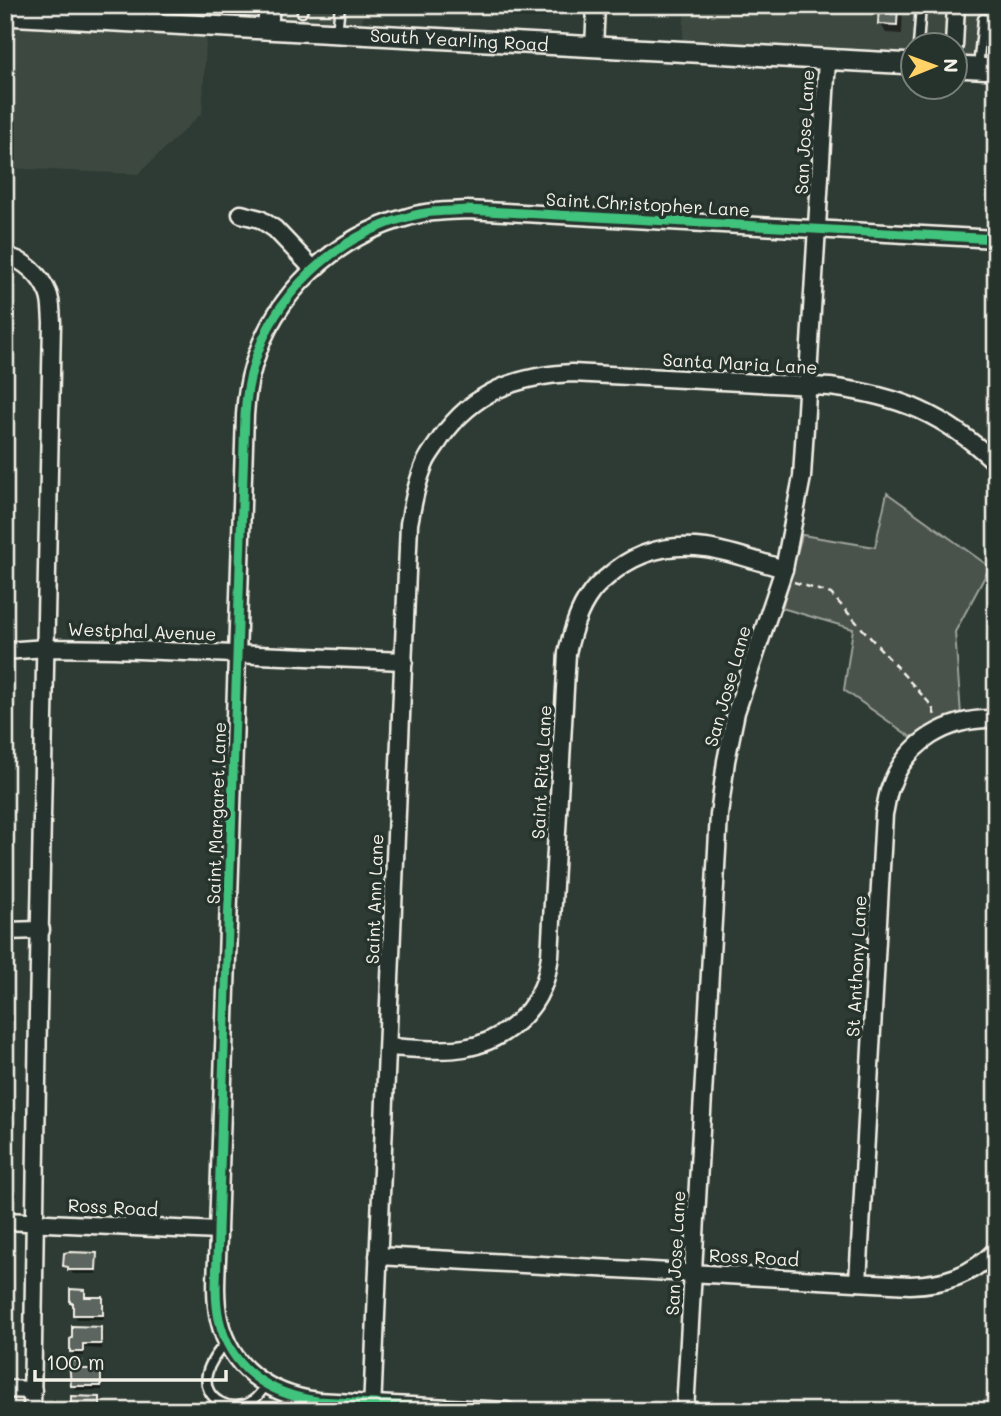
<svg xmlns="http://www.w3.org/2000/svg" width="1001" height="1416" font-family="Mali,sans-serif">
<rect width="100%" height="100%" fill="#2e3b34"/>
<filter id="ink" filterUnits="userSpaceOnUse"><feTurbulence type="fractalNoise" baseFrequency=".0143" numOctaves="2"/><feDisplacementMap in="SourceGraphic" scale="14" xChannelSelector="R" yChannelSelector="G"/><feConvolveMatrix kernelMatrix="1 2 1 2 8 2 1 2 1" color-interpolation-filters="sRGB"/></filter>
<g filter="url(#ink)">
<g fill="#3c4841">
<polygon points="5,5 363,5 362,34 207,26 202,113 138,174 5,168"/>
<polygon points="685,5 996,5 996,69 956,67 956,46 914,46 913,64 682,52"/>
</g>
<polygon fill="#48524c" stroke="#9ea29a" stroke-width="2" points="887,493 990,567 955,632 961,715 911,737 844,690 853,629 782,608 802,535 875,547"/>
<g fill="#0007">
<polygon points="724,5 760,5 759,9 740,7 740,13 728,12"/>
<polygon points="881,5 903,5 902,34 886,33 880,23"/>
<polygon points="978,5 996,5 996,15 982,14"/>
<polygon points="96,1255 98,1260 97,1274 73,1274 71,1271 67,1271 65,1266"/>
<polygon points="84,1291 86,1298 102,1299 104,1303 104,1319 77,1319 71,1303"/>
<polygon points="100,1328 103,1333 102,1349 85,1348 84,1356 74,1356 71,1352"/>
<polygon points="81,1362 84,1370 100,1371 103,1375 102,1390 76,1390 73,1385"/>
</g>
<g fill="#5c655e" stroke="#f4f1e8" stroke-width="2">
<polygon points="879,5 898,5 897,25 878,24"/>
<polygon points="69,1252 97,1253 96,1270 68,1270 68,1267 63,1266 64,1253"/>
<polygon points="70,1289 85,1290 85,1297 103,1297 103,1315 73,1315 73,1303 70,1303"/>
<polygon points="72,1326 101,1327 101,1344 83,1344 83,1352 70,1352 70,1339 72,1338"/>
<polygon points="69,1360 82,1361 82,1369 101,1369 101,1386 71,1386"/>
<polygon points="71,1396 100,1397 100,1411 68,1411 71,1410"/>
</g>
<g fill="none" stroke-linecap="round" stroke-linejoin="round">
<g stroke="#f4f1e8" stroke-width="13">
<g id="service">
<polyline points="302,12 303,5"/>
<polyline points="337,33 340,5"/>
<polyline points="918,46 921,5"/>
<polyline points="978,68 983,19 996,20"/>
<path d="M 227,1341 C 219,1351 210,1361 207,1374 C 202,1400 232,1414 252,1401 C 258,1397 262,1391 266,1385"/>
</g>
</g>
<g stroke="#f4f1e8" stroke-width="21">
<g id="minor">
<polyline points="954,46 956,5"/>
<polyline points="594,47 596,5"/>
<polyline points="241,214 260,219 275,229 313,269"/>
<path d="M 5,256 C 24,259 41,276 48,293 C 52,302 51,313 52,322 L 38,1014 L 32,1411"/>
<polyline points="5,651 46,648 114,649 404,661"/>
<polyline points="5,931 41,930"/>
<path d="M 388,1047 C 412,1048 439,1052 464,1048 C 497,1043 529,1019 542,988 C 547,978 548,967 550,956 L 567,653 C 572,632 578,610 591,593 C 595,587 601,582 606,578 C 634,552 668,543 706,548 C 732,552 759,562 784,569"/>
<polyline points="5,1221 218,1231"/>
<path d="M 378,1256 L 910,1285 C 944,1284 971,1276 996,1250"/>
<path d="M 858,1282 L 884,814 C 886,806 887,796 890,788 C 906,742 948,717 996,719"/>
<polyline points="5,1389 33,1390"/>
<path d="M 372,1411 L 409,524 C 413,503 417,481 426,461 C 430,453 436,446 441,438 C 474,391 517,376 572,373 L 830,387 C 900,396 944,414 996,463"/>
<path d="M 507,1411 L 317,1401 C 269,1394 230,1369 219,1319 C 213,1291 218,1260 218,1231 L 245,415 C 246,399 248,383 253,367 C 273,294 336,236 408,217 C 427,211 447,211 467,210 L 996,239"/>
<polyline points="685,1411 719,815 726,761 736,712 784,569 802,477 827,60"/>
</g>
</g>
<g stroke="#f4f1e8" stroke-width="24">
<g id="tertiary">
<path id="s1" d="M 5,15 L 914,64"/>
<polyline points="268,29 269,5"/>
<polyline points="956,67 996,69"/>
</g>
</g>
<polyline stroke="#f4f1e8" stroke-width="2.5" stroke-dasharray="7 5" stroke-linecap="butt" points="794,582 831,594 932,706 935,716"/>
<use href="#service" stroke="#26332d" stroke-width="8"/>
<use href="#minor" stroke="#26332d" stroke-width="16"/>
<use href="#tertiary" stroke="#26332d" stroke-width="19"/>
<g stroke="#26332d" stroke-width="13">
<path id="cycleway" d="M 507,1411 L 317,1401 C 269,1394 230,1369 219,1319 C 213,1291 218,1260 218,1231 L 245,415 C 246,399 248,383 253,367 C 273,294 336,236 408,217 C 427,211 447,211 467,210 L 996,239"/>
</g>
<use href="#cycleway" stroke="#40c37c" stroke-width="9"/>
</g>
</g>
<g text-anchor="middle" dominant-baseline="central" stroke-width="7" stroke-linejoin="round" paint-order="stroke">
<g font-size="18" fill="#f4f1e8" stroke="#26332d">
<text stroke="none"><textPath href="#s1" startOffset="455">South Yearling Road</textPath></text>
<text transform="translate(804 132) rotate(-87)">San Jose Lane</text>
<text transform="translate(648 204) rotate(3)">Saint Christopher Lane</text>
<text transform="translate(740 363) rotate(3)">Santa Maria Lane</text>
<text transform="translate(142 631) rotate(2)">Westphal Avenue</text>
<text transform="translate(727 686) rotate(-74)">San Jose Lane</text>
<text transform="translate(541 772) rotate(-87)">Saint Rita Lane</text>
<text transform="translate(216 813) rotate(-88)">Saint Margaret Lane</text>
<text transform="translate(374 899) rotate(-88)">Saint Ann Lane</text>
<text transform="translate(856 966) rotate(-87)">St Anthony Lane</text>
<text transform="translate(113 1207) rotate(3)">Ross Road</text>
<text transform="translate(675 1253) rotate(-87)">San Jose Lane</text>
<text transform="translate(754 1257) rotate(3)">Ross Road</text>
</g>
</g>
<rect width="1001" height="1416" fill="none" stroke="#26332d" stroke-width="28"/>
<rect x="14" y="14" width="973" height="1388" fill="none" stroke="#f4f1e8" stroke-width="2.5" filter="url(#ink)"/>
<g transform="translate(934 66) rotate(89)"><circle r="33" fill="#26332d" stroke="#787f78" stroke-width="2"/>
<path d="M0-5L12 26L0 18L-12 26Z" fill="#ffd166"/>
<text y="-10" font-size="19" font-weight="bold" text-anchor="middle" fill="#f4f1e8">N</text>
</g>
<path d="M35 1370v10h191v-10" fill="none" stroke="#f4f1e8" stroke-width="3.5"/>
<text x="46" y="1370" font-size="21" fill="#f4f1e8" stroke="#26332d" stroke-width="5" paint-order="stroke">100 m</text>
</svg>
